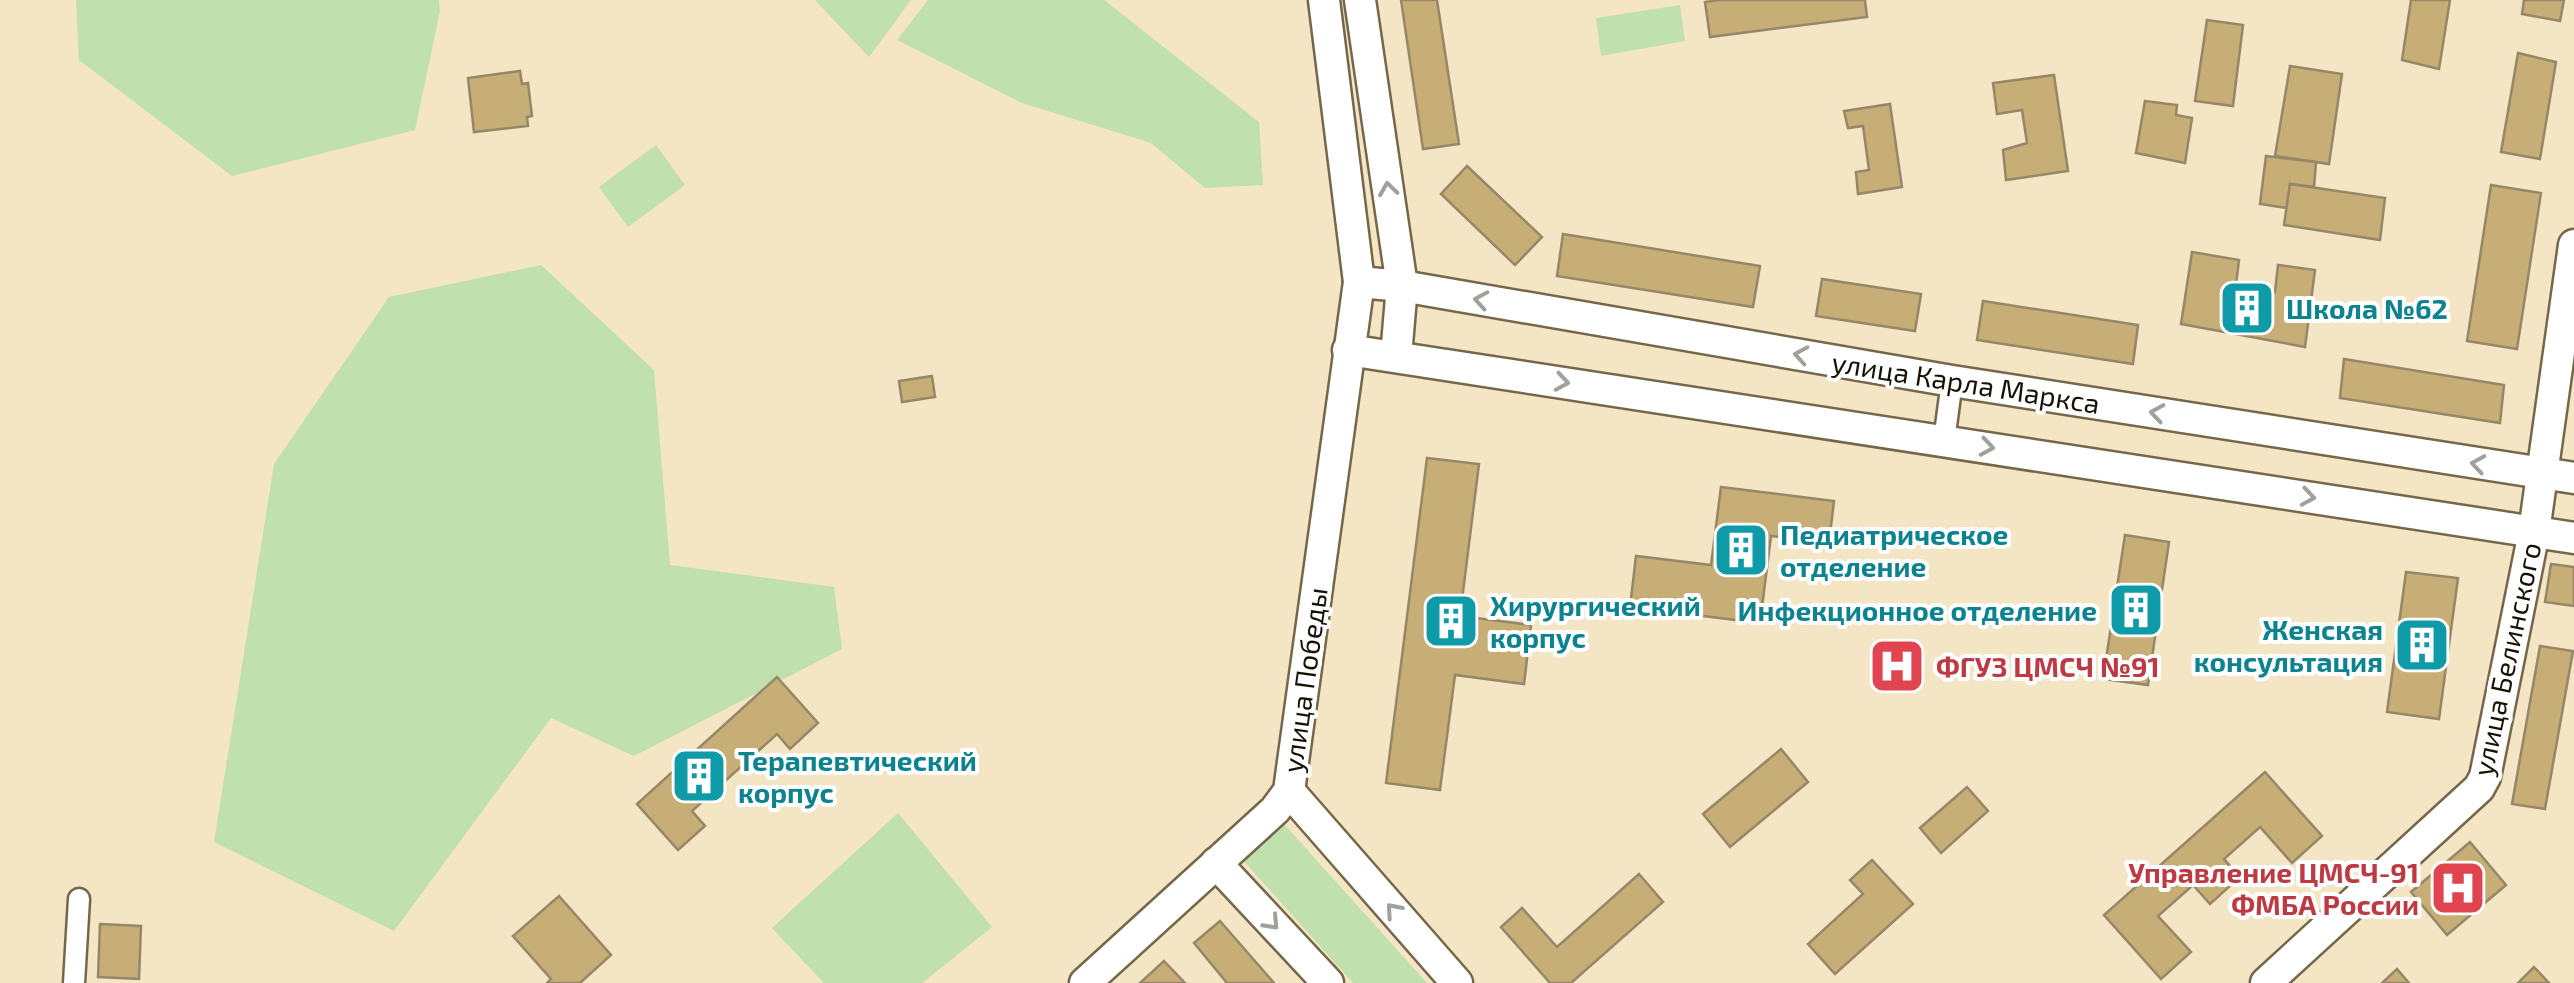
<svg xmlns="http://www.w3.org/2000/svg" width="2574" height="983" font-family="'Exo 2',sans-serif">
<rect width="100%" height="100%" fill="#f4e5c4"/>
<g fill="#c0e0ad">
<polygon points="76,0 439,0 440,11 415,130 232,176 79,60"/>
<polygon points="815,0 911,0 869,57"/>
<polygon points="928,0 1104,0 1259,122 1263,185 1205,188 1151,143 1022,103 897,40"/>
<polygon points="1680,5 1685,41 1601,56 1596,18"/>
<polygon points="656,145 685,185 628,227 599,187"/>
<polygon points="541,265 654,370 670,565 834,587 842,649 634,756 551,718 394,931 214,842 274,464 389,297"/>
<polygon points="898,813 992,927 922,983 824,983 772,928"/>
<polygon points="1283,823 1427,983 1353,983 1242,859"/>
</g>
<g fill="#c7ae76" stroke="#958768" stroke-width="2.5">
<polygon points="1401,0 1437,0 1459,144 1423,149"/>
<polygon points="1718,0 1865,0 1867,17 1710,37 1705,2"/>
<polygon points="2411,0 2450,0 2439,69 2402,60"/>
<polygon points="2524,0 2564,0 2560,21 2522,14"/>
<polygon points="2207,20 2243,25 2233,106 2195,101"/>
<polygon points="2518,53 2556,62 2540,159 2501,152"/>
<polygon points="2290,66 2342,74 2329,164 2275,156"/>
<polygon points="520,71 522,84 528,83 532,116 527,117 528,126 474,132 468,78"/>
<polygon points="2054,75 2068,171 2006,180 2003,150 2027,143 2022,110 1997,114 1993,83"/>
<polygon points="2145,101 2177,105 2176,115 2192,118 2185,163 2136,153"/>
<polygon points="1890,104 1902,187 1858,194 1856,172 1869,170 1863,126 1848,128 1844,111"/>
<polygon points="2266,156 2316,162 2314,187 2290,184 2287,208 2260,204"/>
<polygon points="1467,166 1542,237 1515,265 1441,194"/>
<polygon points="2290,184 2385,198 2380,240 2284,225"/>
<polygon points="2491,185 2541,193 2517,349 2467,341"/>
<polygon points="1563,234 1760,266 1753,307 1557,276"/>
<polygon points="2192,252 2239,260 2236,285 2275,292 2278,265 2315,270 2305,347 2181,324"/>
<polygon points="1822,279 1921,294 1915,331 1816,316"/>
<polygon points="1983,301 2138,325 2133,364 1977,340"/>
<polygon points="2344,359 2504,385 2500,423 2340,398"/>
<polygon points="932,376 935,397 902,402 899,381"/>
<polygon points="1427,458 1479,464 1460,616 1531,625 1524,684 1455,675 1440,790 1386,783"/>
<polygon points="1721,487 1834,501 1829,543 1771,536 1760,623 1630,607 1636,556 1711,565"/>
<polygon points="2125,535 2169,542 2148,685 2103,679"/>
<polygon points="2551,564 2574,567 2574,606 2545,602"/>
<polygon points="2406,572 2458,578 2439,719 2387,712"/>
<polygon points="2540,646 2573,651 2545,809 2512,804"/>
<polygon points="777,677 818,723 790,749 777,734 692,811 705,826 678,850 637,804"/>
<polygon points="1781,749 1808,782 1730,847 1703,814"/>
<polygon points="2265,772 2322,836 2292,863 2260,827 2224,859 2240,877 2210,904 2193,885 2158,916 2191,952 2161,979 2104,915"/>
<polygon points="1967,787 1988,811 1941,853 1920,828"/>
<polygon points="2470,842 2506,885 2447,935 2411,892"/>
<polygon points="1872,860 1913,904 1835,974 1808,944 1863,894 1850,880"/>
<polygon points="1639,874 1663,902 1571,983 1550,983 1501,927 1522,908 1557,947"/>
<polygon points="559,896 611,955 580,983 547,983 551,979 513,936"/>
<polygon points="1220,921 1274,983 1227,983 1194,943"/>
<polygon points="100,924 141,926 139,979 98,977"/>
<polygon points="1164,961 1185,983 1140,983"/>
<polygon points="2534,967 2549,983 2518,983"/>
<polygon points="2397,969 2409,983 2382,983"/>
</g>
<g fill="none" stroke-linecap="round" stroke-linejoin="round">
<g stroke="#75674a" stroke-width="25">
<g id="street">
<polyline points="1944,441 1952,381"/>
<polyline points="74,983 79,899"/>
</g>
</g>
<g stroke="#75674a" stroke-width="35">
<g id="secondary">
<polyline points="1360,0 1402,286 1396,356"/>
<polyline points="1359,282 1402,286 1952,381 2574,478"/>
<polyline points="1348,350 2574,538"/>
<polyline points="1289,791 1457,983"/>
<polyline points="1216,863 1328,983"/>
<polyline points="1085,983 1275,810 1289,791 1359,282 1324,0"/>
<polyline points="2266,983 2479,788 2485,777 2534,532 2574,245"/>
</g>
</g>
<use href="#street" stroke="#fff" stroke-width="20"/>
<use href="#secondary" stroke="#fff" stroke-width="30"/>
</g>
<defs><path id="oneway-chevron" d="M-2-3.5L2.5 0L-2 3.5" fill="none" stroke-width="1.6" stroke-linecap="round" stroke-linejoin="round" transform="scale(2.5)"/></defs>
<g stroke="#a2a09b">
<use href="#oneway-chevron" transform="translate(1388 189) rotate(-98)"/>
<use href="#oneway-chevron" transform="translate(1481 300) rotate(-170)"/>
<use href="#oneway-chevron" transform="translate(1801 355) rotate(-170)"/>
<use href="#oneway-chevron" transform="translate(1562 382) rotate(9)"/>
<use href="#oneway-chevron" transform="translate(2157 413) rotate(-171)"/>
<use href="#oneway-chevron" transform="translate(1987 447) rotate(9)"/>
<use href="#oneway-chevron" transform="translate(2478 464) rotate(-171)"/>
<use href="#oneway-chevron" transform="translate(2308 497) rotate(9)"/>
<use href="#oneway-chevron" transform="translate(1393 910) rotate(-131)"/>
<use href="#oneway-chevron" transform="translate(1272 923) rotate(47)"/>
</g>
<defs>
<g id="building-square" transform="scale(2.875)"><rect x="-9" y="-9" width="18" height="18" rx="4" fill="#0f9aa8" stroke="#fff"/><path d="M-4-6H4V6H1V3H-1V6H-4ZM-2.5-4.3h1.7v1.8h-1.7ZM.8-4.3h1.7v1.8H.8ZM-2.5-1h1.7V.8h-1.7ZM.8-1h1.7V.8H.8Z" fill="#fff"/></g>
<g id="hospital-square" transform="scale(2.875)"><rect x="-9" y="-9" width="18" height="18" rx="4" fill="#e0444e" stroke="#fff"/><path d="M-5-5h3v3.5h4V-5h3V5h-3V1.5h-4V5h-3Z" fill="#fff"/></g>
</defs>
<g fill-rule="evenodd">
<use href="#building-square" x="2247" y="308"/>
<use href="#building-square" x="1741" y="550"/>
<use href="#building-square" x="2136" y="610"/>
<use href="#building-square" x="1451" y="621"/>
<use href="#building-square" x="2422" y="645"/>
<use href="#hospital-square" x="1897" y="666"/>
<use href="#building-square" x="699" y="776"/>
<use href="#hospital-square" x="2458" y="888"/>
</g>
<g text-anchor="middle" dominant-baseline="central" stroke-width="8" stroke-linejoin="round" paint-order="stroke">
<g font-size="28" font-weight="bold" fill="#0d838f" stroke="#fff" text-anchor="start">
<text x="2286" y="308">Школа №62</text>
<text x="1780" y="534">Педиатрическое<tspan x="1780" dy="32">отделение</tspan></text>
<text x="1490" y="605">Хирургический<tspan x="1490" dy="32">корпус</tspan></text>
<text x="2097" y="610" text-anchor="end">Инфекционное отделение</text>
<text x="2383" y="629" text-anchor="end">Женская<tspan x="2383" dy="32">консультация</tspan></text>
<text x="738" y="760">Терапевтический<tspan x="738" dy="32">корпус</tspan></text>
</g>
<g font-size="28" fill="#171206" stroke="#fff">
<text transform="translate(1966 382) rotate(9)">улица Карла Маркса</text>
<text transform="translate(2506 659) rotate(-78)">улица Белинского</text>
<text transform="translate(1304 680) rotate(-82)">улица Победы</text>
</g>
<g font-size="28" font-weight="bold" fill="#be3a42" stroke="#fff" text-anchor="start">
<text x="1936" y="666">ФГУЗ ЦМСЧ №91</text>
<text x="2419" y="872" text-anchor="end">Управление ЦМСЧ-91<tspan x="2419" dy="32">ФМБА России</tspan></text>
</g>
</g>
</svg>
